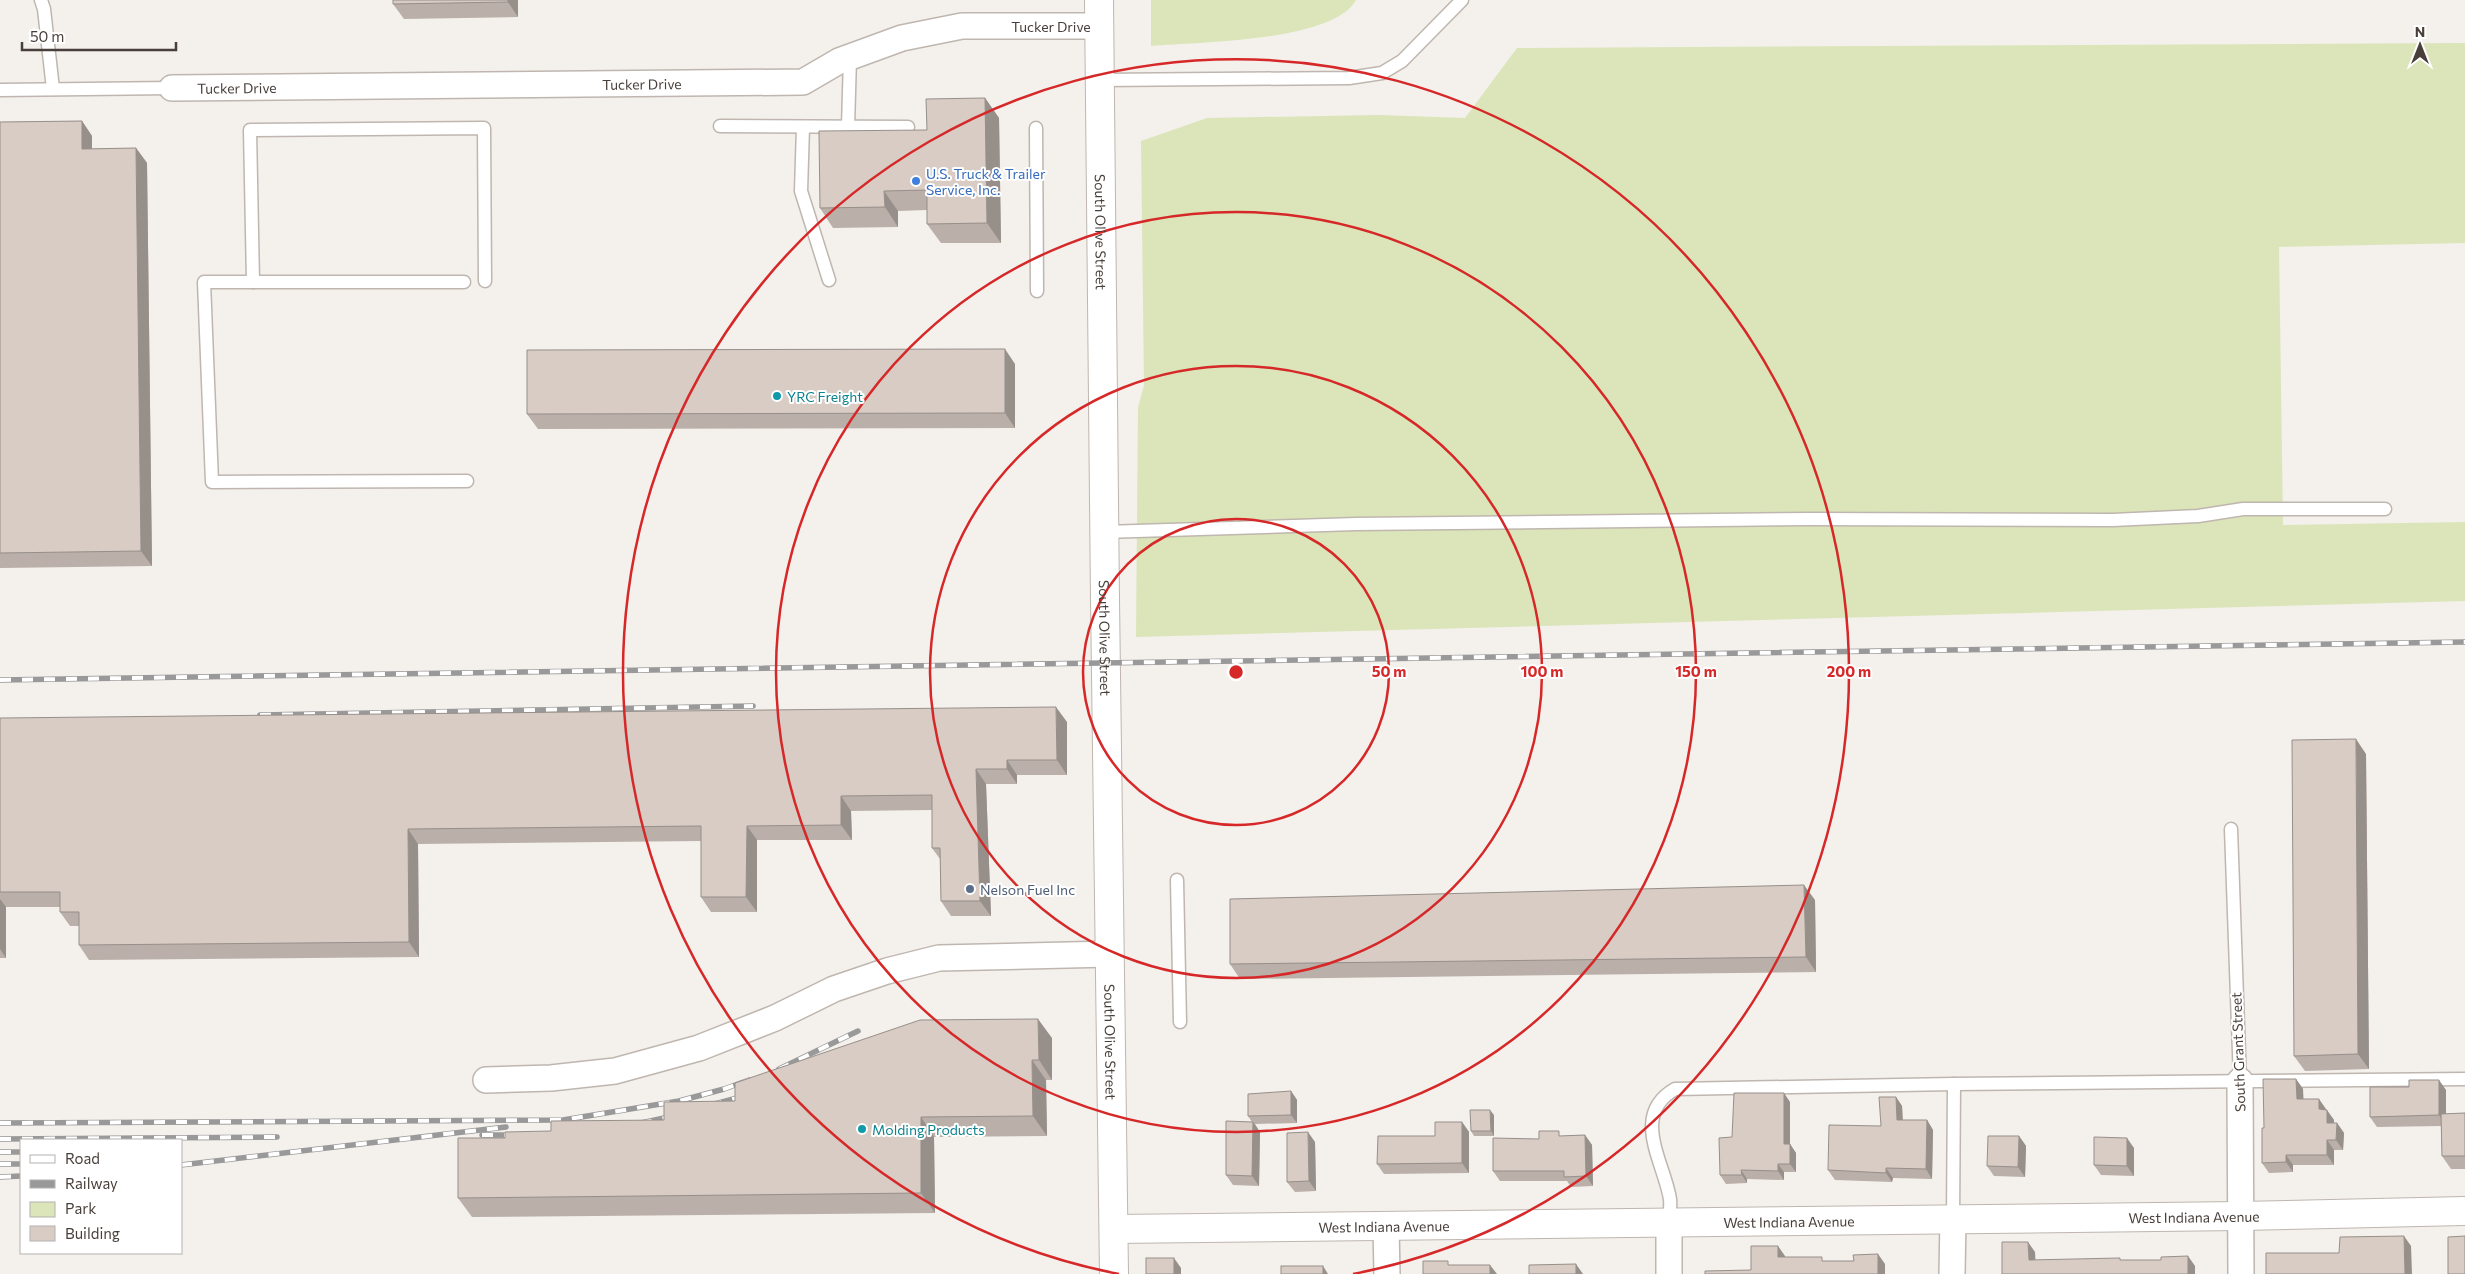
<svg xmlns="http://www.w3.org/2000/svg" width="2465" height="1274" font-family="Commissioner,sans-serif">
<rect width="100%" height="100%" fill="#f4f0ec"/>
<g fill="#dbe5b9">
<path d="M 1151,0 L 1356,0 C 1333,42 1197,42 1151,46 Z"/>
<polygon points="2465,43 2465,243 2279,247 2283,525 2465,522 2465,601 1136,637 1138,408 1144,385 1141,141 1207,118 1378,115 1465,118 1517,48"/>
</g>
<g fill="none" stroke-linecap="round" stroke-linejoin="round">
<g stroke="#bfb6af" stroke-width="15">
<g id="service">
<polyline points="41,0 44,9 53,89"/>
<polyline points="1101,80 1349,78 1382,73 1402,61 1462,0"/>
<polyline points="0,90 172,88"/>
<polyline points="720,126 908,127"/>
<polyline points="803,127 801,191 829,280"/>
<polyline points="848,127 850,57"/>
<polyline points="1036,128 1037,291"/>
<polyline points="253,282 250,130 484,128 485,281"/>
<polyline points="464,282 204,282 212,482 467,481"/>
<polyline points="1104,532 1356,524 1810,519 2113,520 2198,516 2243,509 2385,509"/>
<polyline points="2231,829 2240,1081"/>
<polyline points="1177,880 1180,1022"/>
<polyline points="1953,1219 1954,1084"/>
<path d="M 1669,1223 C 1669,1215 1671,1207 1670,1199 C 1664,1162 1630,1115 1675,1089 L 1954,1084 L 2465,1079"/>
</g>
</g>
<g stroke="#bfb6af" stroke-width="28">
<g id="minor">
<path id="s1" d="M 172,88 L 803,82 L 839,61 L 902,38 L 962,26 L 1100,26"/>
<polyline points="486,1080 551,1078 615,1071 699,1048 775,1018 834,989 887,971 939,958 1110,954"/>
<polyline points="2240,1081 2241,1274"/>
<polyline points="1669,1223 1669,1274"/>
<polyline points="1386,1227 1387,1274"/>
<polyline points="1952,1274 1953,1219"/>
</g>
</g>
<g stroke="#bfb6af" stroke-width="30">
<g id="tertiary">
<path id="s2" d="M 1099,0 L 1105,600 L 1114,1274"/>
<path id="s3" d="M 1114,1229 L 2240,1216 L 2465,1211"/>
</g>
</g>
<use href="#service" stroke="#fff" stroke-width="12"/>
<use href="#minor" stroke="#fff" stroke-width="25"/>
<use href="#tertiary" stroke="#fff" stroke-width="28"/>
<g stroke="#999" stroke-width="5.5">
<g id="rail">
<polyline points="0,680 2465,642"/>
<polyline points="260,715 753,706"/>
<polyline points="779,1069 858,1031"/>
<polyline points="711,1105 737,1098"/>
<polyline points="0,1123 563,1120 679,1101 724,1089 749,1080"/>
<polyline points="641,1123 678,1115"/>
<polyline points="482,1135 519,1135"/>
<polyline points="0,1139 277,1137"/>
<polyline points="0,1152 21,1152"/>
<polyline points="0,1164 21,1164"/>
<polyline points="181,1165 506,1127"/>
<polyline points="0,1177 21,1176"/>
</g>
</g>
<use href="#rail" stroke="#fff" stroke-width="4" stroke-dasharray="11" stroke-linecap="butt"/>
</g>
<g fill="#baafa9">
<polygon points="393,0 518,0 518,17 404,19 393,4"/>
<polygon points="985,98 999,118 1001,243 941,243 927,224 927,210 898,211 898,227 833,228 820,208 927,130"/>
<polygon points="82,121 92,136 92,149 136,148 147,163 152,566 0,568 0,122"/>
<polygon points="1015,364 1015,428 538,429 527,414"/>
<polygon points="0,718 1067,722 1067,775 1017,775 1017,784 986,784 991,916 951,916 941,901 940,859 932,848 932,810 851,811 852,840 757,840 757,912 711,912 701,897 701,841 418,844 419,957 89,960 79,945 79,926 70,926 60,912 60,907 6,907 6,958 0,958"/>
<polygon points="2366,754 2369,1069 2305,1071 2294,1056"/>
<polygon points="1815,900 1816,972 1240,979 1230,964"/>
<polygon points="1052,1038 1052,1080 1046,1080 1047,1136 934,1137 935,1213 472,1217 458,1198 505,1138 551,1131 664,1120 735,1101"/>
<polygon points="2296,1079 2303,1089 2303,1099 2326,1110 2334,1120 2334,1123 2337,1123 2344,1133 2343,1150 2334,1150 2334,1165 2293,1165 2293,1172 2269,1173 2262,1163 2264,1128"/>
<polygon points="2446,1090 2446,1114 2465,1113 2465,1169 2451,1169 2442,1156 2441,1126 2377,1127 2370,1117"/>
<polygon points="1291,1091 1297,1100 1297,1123 1255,1124 1260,1132 1259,1186 1233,1185 1226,1175 1252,1122 1248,1116"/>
<polygon points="1896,1097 1902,1106 1903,1120 1927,1120 1933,1130 1932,1179 1893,1178 1892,1182 1835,1180 1828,1170 1881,1126"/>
<polygon points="1790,1102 1790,1144 1796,1153 1796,1172 1784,1172 1784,1180 1747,1179 1747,1183 1726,1184 1720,1175 1732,1137"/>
<polygon points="1494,1115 1494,1136 1474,1136 1471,1131"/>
<polygon points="1462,1122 1469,1132 1469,1173 1384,1174 1377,1164 1435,1136"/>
<polygon points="1585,1135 1592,1145 1593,1186 1571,1187 1567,1181 1500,1181 1493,1171 1562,1136"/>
<polygon points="2019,1136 2026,1146 2025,1177 1994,1176 1987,1166"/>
<polygon points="1315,1142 1316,1191 1295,1192 1287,1182"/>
<polygon points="2134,1148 2134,1176 2101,1175 2094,1165"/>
</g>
<g fill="#978f8a">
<polygon points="508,0 518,0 518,17 508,2"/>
<polygon points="985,98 999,118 1001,243 987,223"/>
<polygon points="82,121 92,136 92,164 82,149"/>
<polygon points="136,148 147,163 152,566 141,551"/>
<polygon points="884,191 898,211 898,227 885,207"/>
<polygon points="1005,349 1015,364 1015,428 1005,413"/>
<polygon points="1056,707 1067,722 1067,775 1057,760"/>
<polygon points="2356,739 2366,754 2369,1069 2358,1054"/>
<polygon points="1007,760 1017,775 1017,784 1007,769"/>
<polygon points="976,769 986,784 991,916 980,901"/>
<polygon points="841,796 851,811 852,840 841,825"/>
<polygon points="747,826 757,840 757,912 746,897"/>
<polygon points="408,829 418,844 419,957 409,942"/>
<polygon points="1804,885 1815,900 1816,972 1806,957"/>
<polygon points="0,899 6,907 6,958 0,949"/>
<polygon points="1038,1019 1052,1038 1052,1080 1039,1060"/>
<polygon points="1032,1060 1046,1080 1047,1136 1033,1116"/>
<polygon points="2296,1079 2303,1089 2304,1109 2297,1099"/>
<polygon points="2439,1080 2446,1090 2446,1125 2439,1115"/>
<polygon points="1291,1091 1297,1100 1297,1123 1291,1115"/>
<polygon points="1784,1093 1790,1102 1790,1144 1796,1153 1796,1172 1790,1164 1784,1144"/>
<polygon points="1896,1097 1902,1106 1903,1130 1897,1120"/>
<polygon points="2319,1099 2326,1109 2326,1119 2319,1109"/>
<polygon points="1490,1110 1494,1115 1494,1136 1491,1131"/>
<polygon points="2327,1110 2334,1120 2334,1133 2327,1123"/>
<polygon points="921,1117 934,1137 935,1213 921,1193"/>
<polygon points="1927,1120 1933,1130 1932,1179 1926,1169"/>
<polygon points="1253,1122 1260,1132 1259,1186 1252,1176"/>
<polygon points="1462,1122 1469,1132 1469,1173 1462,1163"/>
<polygon points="2337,1123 2344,1133 2343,1150 2336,1140"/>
<polygon points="1308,1132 1315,1142 1316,1191 1309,1181"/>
<polygon points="1585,1135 1592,1145 1593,1186 1586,1176"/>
<polygon points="2019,1136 2026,1146 2025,1177 2018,1167"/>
<polygon points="2127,1138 2134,1148 2134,1176 2127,1166"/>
<polygon points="2327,1140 2334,1150 2334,1165 2327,1155"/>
<polygon points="2286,1155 2293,1165 2293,1172 2286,1162"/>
<polygon points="1778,1164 1784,1172 1784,1180 1778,1171"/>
<polygon points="1886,1168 1893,1178 1892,1182 1886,1173"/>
<polygon points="1741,1170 1747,1179 1747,1183 1742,1175"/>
<polygon points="2404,1236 2411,1246 2412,1274 2405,1274"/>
<polygon points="2028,1242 2035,1252 2036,1270 2029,1260"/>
<polygon points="1778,1246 1785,1256 1785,1267 1778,1257"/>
<polygon points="1878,1254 1885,1264 1885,1274 1878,1274"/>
<polygon points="2188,1256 2195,1266 2195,1274 2188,1274"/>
<polygon points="1174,1258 1181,1268 1181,1274 1174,1274"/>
<polygon points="1576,1264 1583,1274 1576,1274"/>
<polygon points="1490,1265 1497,1274 1490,1274"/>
<polygon points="1323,1266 1328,1274 1323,1274"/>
</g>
<g fill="#d8ccc5" stroke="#978f8a">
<polygon points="393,0 508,0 508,2 393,4"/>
<polygon points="985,98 987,223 927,224 927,190 884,191 885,207 820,208 819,131 927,130 926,99"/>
<polygon points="82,121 82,149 136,148 141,551 0,553 0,122"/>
<polygon points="1005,349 1005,413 527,414 527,350"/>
<polygon points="1056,707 1057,760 1007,760 1007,769 976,769 980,901 941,901 940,848 932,848 932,795 841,796 841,825 747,826 746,897 701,897 701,826 408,829 409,942 79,945 79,912 60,912 60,892 0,892 0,718"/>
<polygon points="2356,739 2358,1054 2294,1056 2292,740"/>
<polygon points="1804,885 1806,957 1230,964 1230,899"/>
<polygon points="1038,1019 1039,1060 1032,1060 1033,1116 921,1117 921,1193 458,1198 458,1138 505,1138 505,1132 551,1131 551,1121 664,1120 664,1102 735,1101 735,1083 920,1020"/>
<polygon points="2263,1079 2296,1079 2297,1099 2319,1099 2319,1109 2327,1110 2327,1123 2337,1123 2336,1140 2327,1140 2327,1155 2286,1155 2286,1162 2262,1163 2262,1128 2264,1128"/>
<polygon points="2409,1080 2439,1080 2439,1115 2370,1117 2370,1087 2409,1087"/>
<polygon points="1291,1091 1291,1115 1248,1116 1248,1094"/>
<polygon points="1734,1093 1784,1093 1784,1144 1790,1144 1790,1164 1778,1164 1778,1171 1741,1170 1742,1175 1720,1175 1719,1138 1732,1137"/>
<polygon points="1879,1097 1896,1097 1897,1120 1927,1120 1926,1169 1886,1168 1886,1173 1828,1170 1829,1125 1881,1126"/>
<polygon points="1470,1110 1490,1110 1491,1131 1471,1131"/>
<polygon points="2465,1113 2465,1156 2442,1156 2441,1114"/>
<polygon points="1226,1121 1253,1122 1252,1176 1226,1175"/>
<polygon points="1435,1122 1462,1122 1462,1163 1377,1164 1378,1136 1435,1136"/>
<polygon points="1539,1131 1559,1131 1559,1136 1585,1135 1586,1176 1564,1177 1564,1171 1493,1171 1493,1138 1539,1139"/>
<polygon points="1308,1132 1309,1181 1287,1182 1287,1133"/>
<polygon points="1988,1136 2019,1136 2018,1167 1987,1166"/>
<polygon points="2094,1137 2127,1138 2127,1166 2094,1165"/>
<polygon points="2404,1236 2405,1274 2266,1274 2266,1253 2339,1253 2340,1237"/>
<polygon points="2465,1236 2465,1274 2448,1274 2448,1237"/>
<polygon points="2002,1242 2028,1242 2029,1260 2120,1258 2120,1260 2161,1260 2161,1257 2188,1256 2188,1274 2002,1274"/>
<polygon points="1751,1246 1778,1246 1778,1257 1822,1257 1822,1261 1854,1261 1853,1255 1878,1254 1878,1274 1705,1274 1705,1271 1751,1270"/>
<rect x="1146" y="1258" width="28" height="16"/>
<polygon points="1423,1261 1448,1261 1448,1265 1490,1265 1490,1274 1423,1274"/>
<polygon points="1576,1264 1576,1274 1529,1274 1529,1265"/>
<rect x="1281" y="1266" width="42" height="8"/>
</g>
<g fill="none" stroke="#d62828" stroke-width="2.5">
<circle cx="1236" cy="672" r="153"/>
<circle cx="1236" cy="672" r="306"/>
<circle cx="1236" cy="672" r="460"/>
<path d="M1119 1274A613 613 0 1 1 1353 1274"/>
</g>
<circle fill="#3f7fe0" stroke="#fff" stroke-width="2" cx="916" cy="181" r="5"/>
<g fill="#0f9aa8" stroke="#fff" stroke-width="2">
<circle cx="777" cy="396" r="5"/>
<circle cx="862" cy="1129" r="5"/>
</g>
<circle fill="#5c6f8a" stroke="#fff" stroke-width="2" cx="970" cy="889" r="5"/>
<g text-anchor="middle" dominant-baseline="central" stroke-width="4" stroke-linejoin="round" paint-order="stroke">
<g font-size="14" fill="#483f3a" stroke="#fff">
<text stroke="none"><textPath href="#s1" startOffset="890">Tucker Drive</textPath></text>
<text stroke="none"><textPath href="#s1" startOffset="470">Tucker Drive</textPath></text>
<text stroke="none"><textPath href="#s1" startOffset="65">Tucker Drive</textPath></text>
<text stroke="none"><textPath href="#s2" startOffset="232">South Olive Street</textPath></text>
<text stroke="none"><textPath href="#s2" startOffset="638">South Olive Street</textPath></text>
<text stroke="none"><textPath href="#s2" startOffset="1042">South Olive Street</textPath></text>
<text transform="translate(2238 1052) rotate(-92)">South Grant Street</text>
<text stroke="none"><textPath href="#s3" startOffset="1080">West Indiana Avenue</textPath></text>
<text stroke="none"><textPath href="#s3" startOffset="675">West Indiana Avenue</textPath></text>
<text stroke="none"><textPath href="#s3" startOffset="270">West Indiana Avenue</textPath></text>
</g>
<g font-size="14" fill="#366cbe" stroke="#fff" text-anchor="start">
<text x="926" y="173">U.S. Truck &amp; Trailer<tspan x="926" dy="16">Service, Inc.</tspan></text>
</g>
<g font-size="14" fill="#0d838f" stroke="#fff" text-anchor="start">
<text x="787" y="396">YRC Freight</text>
<text x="872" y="1129">Molding Products</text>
</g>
<g font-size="14" fill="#4e5e75" stroke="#fff" text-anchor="start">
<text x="980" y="889">Nelson Fuel Inc</text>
</g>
</g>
<circle cx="1236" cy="672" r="8" fill="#d62828" stroke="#fff" stroke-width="2.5"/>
<g font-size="15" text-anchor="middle" font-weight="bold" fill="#d62828" stroke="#fff" stroke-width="4" stroke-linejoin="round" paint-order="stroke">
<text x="1389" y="677">50 m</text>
<text x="1542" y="677">100 m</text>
<text x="1696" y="677">150 m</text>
<text x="1849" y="677">200 m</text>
</g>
<rect x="20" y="1139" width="162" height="115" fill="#ffffff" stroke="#b6b2b0"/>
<rect x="30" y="1155" width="25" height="8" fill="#ffffff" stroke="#b6b2b0"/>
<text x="65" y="1164" font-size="15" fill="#483f3a">Road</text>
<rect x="30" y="1180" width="25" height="8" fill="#999999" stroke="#b6b2b0"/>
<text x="65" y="1189" font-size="15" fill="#483f3a">Railway</text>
<rect x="30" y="1202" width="25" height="15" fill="#dbe5b9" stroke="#b6b2b0"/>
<text x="65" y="1214" font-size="15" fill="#483f3a">Park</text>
<rect x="30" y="1226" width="25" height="15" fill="#d8ccc5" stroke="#b6b2b0"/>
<text x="65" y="1239" font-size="15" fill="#483f3a">Building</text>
<g transform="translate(2420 45)" stroke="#ffffff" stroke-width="4" paint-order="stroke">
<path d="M0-4L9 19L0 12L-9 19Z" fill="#483f3a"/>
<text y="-8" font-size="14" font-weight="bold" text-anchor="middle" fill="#483f3a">N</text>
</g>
<path d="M22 42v8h154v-8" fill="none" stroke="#483f3a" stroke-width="2.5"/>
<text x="30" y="42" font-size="15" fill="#483f3a" stroke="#ffffff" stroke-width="4" paint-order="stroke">50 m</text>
</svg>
